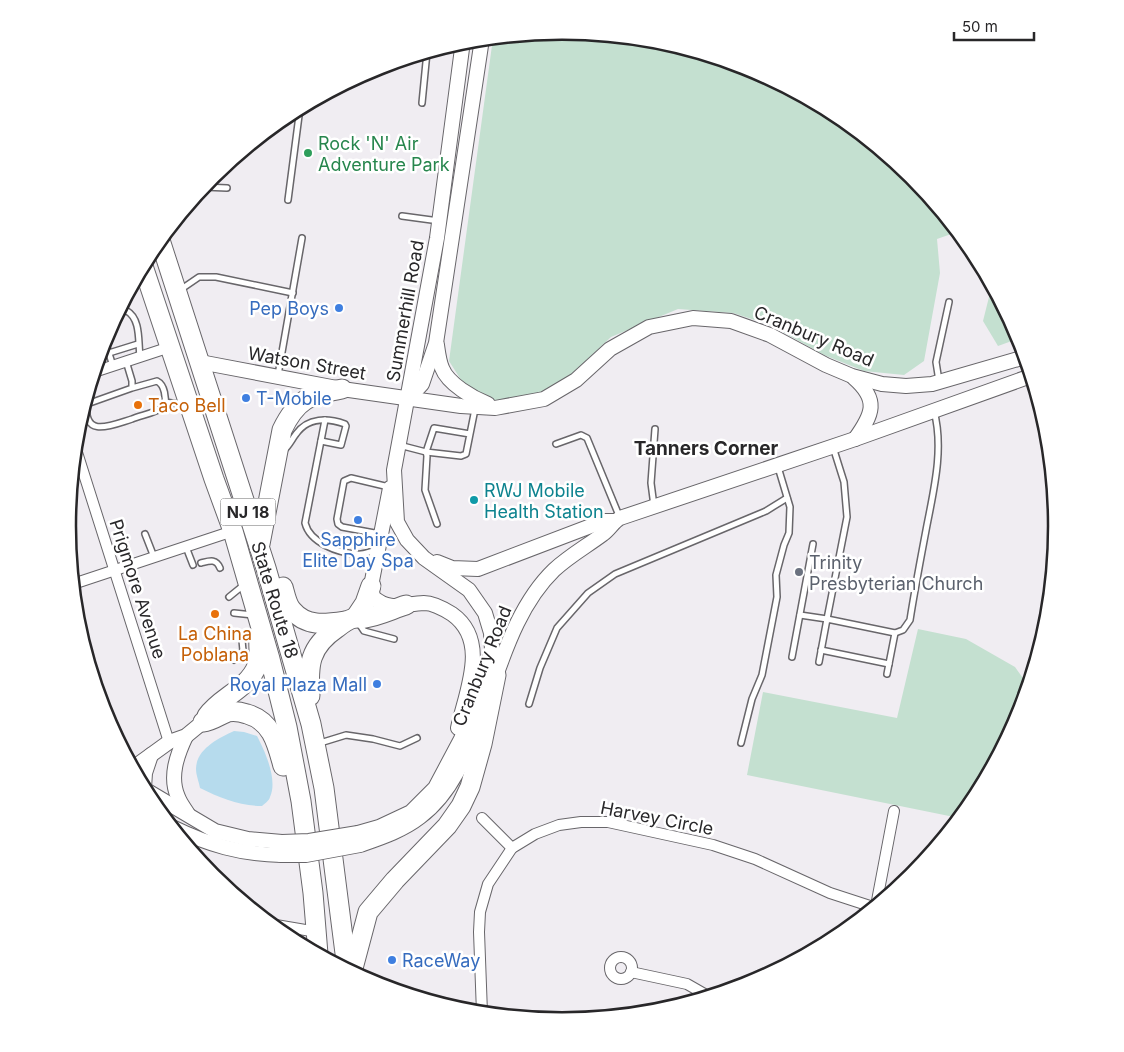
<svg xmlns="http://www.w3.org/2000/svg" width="1124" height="1052" font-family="Inter,sans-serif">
<rect width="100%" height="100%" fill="#f0edf2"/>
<g fill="#c4e0d0">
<polygon points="562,31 659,41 752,69 837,115 912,176 957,232 937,239 940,273 924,361 904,375 864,371 824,355 770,325 733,313 678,309 611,337 570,376 539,393 495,402 463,383 449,361 493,38"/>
<polygon points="992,285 1020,338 998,346 983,321"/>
<polygon points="918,629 966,639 1015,667 1028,685 1019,716 973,801 959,818 747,775 763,692 897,718"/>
</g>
<path fill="#b6dbed" d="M 234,731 L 244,732 L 257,736 C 265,751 278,780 270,797 C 269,801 265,803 262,806 C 240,806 220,798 200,788 C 199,782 196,775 196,769 C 196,749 219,738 234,731 Z"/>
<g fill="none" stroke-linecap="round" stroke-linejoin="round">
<g stroke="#68666a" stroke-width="8">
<g id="lane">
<polyline points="422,103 427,52"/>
<polyline points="204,187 227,188"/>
<polyline points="288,200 300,108"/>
<polyline points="402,216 439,221"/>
<polyline points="133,284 144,281"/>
<polyline points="180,290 199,277 216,277 293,293"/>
<path d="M 118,312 L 127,311 C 141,319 138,342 140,356"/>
<polyline points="104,338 113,366"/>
<polyline points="109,353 138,344"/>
<path d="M 126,361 L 132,381 L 132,388 L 87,404 C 83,439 112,425 132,419 C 142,415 156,413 165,406 C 166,398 165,385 157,381 L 132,388"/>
<polyline points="278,375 302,238"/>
<polyline points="939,381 936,362 949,302"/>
<polyline points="165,402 185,405"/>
<path d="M 325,420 L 305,523 C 310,543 338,553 357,554 C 363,555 371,551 377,550"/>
<path d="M 470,434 L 434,428 L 426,452 L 461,456 L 466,454 C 469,439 472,424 475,409"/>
<polyline points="556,444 581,435 587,438 620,518"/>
<polyline points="399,445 426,452 427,456 425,490 437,524"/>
<path d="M 284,450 C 289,446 292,439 296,434 C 308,417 328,418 345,424 L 346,426 L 341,445 L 321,441"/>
<polyline points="654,506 651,483 655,429"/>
<polyline points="145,534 154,557"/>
<polyline points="380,534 342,527 338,524 337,519 344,481 351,478 389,487"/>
<polyline points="186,547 193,565"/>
<polyline points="359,555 373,568"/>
<path d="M 201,563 C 209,561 216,558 220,568"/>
<polyline points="229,597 245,584"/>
<polyline points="234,613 253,615"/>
<polyline points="800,615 827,619 847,517 844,482 833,447"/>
<polyline points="358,622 364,631 394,639"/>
<path d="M 895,633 L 903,630 L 910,620 C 915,588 921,557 927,525 C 934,489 944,448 934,411"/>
<polyline points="821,650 889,664"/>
<polyline points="792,657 813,544"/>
<polyline points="234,660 243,651 242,640"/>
<polyline points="819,662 827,619 895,633 887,674"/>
<polyline points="529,704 540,668 557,628 588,593 615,574 766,511 787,498"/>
<polyline points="320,743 346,735 373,739 400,746 417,738"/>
<polyline points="741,743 752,699 762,675 777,597 776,575 784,545 789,533 790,507 778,467"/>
<polyline points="386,987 387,988"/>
</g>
</g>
<g stroke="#68666a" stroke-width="12">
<g id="street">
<polyline points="94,372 170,347"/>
<polyline points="75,446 169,742"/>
<polyline points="73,584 233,531"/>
<polyline points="482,818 512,848"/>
<polyline points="876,906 894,811"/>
<polyline points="270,924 317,932"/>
<circle cx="621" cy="968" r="11"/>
<polyline points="631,972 687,984 708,996"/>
<polyline points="482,1013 479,932 480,912 488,884 512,848 535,834 559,825 581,822 608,822 713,845 755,859 830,893 873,907"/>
</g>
</g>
<g stroke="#68666a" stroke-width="16">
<g id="secondary">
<path d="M 437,345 C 438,352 439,361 442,368 C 448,384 473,398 488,404"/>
<polyline points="200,362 342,389 461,406 495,408 544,399 576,380 610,349 649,327 693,318 731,321 770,335 826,365 852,376 882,384 906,386 932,384 1025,357"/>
<path d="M 854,378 C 879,400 873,414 855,439"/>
<polyline points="409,398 422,384 436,343 482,39"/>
<path d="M 390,488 L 371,586 L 373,597 C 390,612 403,604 424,603 C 434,603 444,609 452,614 C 490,641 466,691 458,728"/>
<polyline points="437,562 452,568 478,569 604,521 615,521"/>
<path d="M 493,684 C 507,644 523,600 554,570 C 569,556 587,546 603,534 C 610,529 613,522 620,518 L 855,439 L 1031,376"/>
<path d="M 186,736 C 177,755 169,777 178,797 C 180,803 185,809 188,814"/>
<polyline points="133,768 169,742 186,736 203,722"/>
<polyline points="144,788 145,773 151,755"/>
<polyline points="144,789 215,831 248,839 282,842"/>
<path d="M 172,827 C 209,845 240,854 281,855"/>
<polyline points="358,833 379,827 411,812 435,788 461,739 487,671 492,650 491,633 485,613 469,590 424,558 407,540 397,522 394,470 437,238 463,41"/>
<path d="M 360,845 C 380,838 402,831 420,817 C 453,792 467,753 481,716"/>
</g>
</g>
<g stroke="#68666a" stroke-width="21">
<g id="highway">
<polyline points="160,240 266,568 311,724 324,788 347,969"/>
<polyline points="143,266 214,479 233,531 270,659 287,727 301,801 313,893 318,954"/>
<path d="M 260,544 L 282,430 C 297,399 309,395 342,389"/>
<path d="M 283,587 C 285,594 287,605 292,610 C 306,627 325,624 345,621"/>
<polyline points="355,618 365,603 371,586"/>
<path d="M 310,696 C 308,665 309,647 337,628 C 342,624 347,620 354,618 C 357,617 361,619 365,618 C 379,616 393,609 406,605"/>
<path d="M 207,716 C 220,697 247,690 257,666 C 261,657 258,648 259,639"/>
<path d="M 203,722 C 213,721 219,715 228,712 C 234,711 241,712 247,714 C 272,721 277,744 283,766"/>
<polyline points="352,972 368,912 395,880 447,826 461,806 470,787 482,744 496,675"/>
</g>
</g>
<use href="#lane" stroke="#fff" stroke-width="5"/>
<use href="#street" stroke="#fff" stroke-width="10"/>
<use href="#secondary" stroke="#fff" stroke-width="14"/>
<use href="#highway" stroke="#fff" stroke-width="19"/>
<g stroke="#68666a" stroke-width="16" stroke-linecap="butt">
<g id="secondary-bridge">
<polyline points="282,842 309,841 358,833"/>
<polyline points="281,855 306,855 360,845"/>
</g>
</g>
<use href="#secondary-bridge" stroke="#fff" stroke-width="14"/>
</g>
<circle fill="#2e9e5b" stroke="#fff" stroke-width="2" cx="308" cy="153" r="5"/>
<g fill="#3f7fe0" stroke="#fff" stroke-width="2">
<circle cx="339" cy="308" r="5"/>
<circle cx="246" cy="398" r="5"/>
<circle cx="358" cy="520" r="5"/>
<circle cx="377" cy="684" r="5"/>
<circle cx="392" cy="960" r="5"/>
</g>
<g fill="#e8710a" stroke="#fff" stroke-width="2">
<circle cx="138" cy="405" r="5"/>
<circle cx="215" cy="614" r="5"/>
</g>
<circle fill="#0f9aa8" stroke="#fff" stroke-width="2" cx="474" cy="500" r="5"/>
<circle fill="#6b7280" stroke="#fff" stroke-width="2" cx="799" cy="572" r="5"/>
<g text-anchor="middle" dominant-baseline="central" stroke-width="5" stroke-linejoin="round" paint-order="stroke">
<rect fill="#fff" stroke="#686869" stroke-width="1" x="220.5" y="498.5" width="55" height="27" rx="4"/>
<g font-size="16" font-weight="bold" fill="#282729">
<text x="248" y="512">NJ 18</text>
</g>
<g font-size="18" fill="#27864d" stroke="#fff" text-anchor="start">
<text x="318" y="143">Rock 'N' Air<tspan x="318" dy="21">Adventure Park</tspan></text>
</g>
<g font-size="18" fill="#366cbe" stroke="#fff" text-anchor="end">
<text x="329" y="308">Pep Boys</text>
<text x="256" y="398" text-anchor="start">T-Mobile</text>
<text x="358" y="539" text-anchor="middle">Sapphire<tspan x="358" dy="21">Elite Day Spa</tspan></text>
<text x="367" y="684">Royal Plaza Mall</text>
<text x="402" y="960" text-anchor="start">RaceWay</text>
</g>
<g font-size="18" fill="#282729" stroke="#fff">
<text transform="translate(405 311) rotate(-80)">Summerhill Road</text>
<text transform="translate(814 336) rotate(23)">Cranbury Road</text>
<text transform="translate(307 363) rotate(10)">Watson Street</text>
<text transform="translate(138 589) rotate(72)">Prigmore Avenue</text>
<text transform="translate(275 600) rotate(73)">State Route 18</text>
<text transform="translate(482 666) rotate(-68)">Cranbury Road</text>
<text transform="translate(657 818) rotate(11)">Harvey Circle</text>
</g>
<g font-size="18" fill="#c56008" stroke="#fff" text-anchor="start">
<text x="148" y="405">Taco Bell</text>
<text x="215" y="633" text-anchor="middle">La China<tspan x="215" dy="21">Poblana</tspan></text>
</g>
<g font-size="18" fill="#0d838f" stroke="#fff" text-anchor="start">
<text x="484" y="490">RWJ Mobile<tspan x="484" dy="21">Health Station</tspan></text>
</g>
<g font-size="18" fill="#5b616d" stroke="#fff" text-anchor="start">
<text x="809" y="562">Trinity<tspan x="809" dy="21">Presbyterian Church</tspan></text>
</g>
<g font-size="19" font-weight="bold" fill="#282729" stroke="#fff">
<text x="706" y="448">Tanners Corner</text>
</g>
</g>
<path d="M0 0H1124V1052H0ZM76 526a486 486 0 1 1 972 0a486 486 0 1 1-972 0Z" fill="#fff" fill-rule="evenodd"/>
<path fill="none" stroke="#282729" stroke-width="2.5" d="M76 526a486 486 0 1 1 972 0a486 486 0 1 1-972 0Z"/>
<path d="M954 32v8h80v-8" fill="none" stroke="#282729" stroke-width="2.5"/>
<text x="962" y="32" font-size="15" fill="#282729" stroke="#ffffff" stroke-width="4" paint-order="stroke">50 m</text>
</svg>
